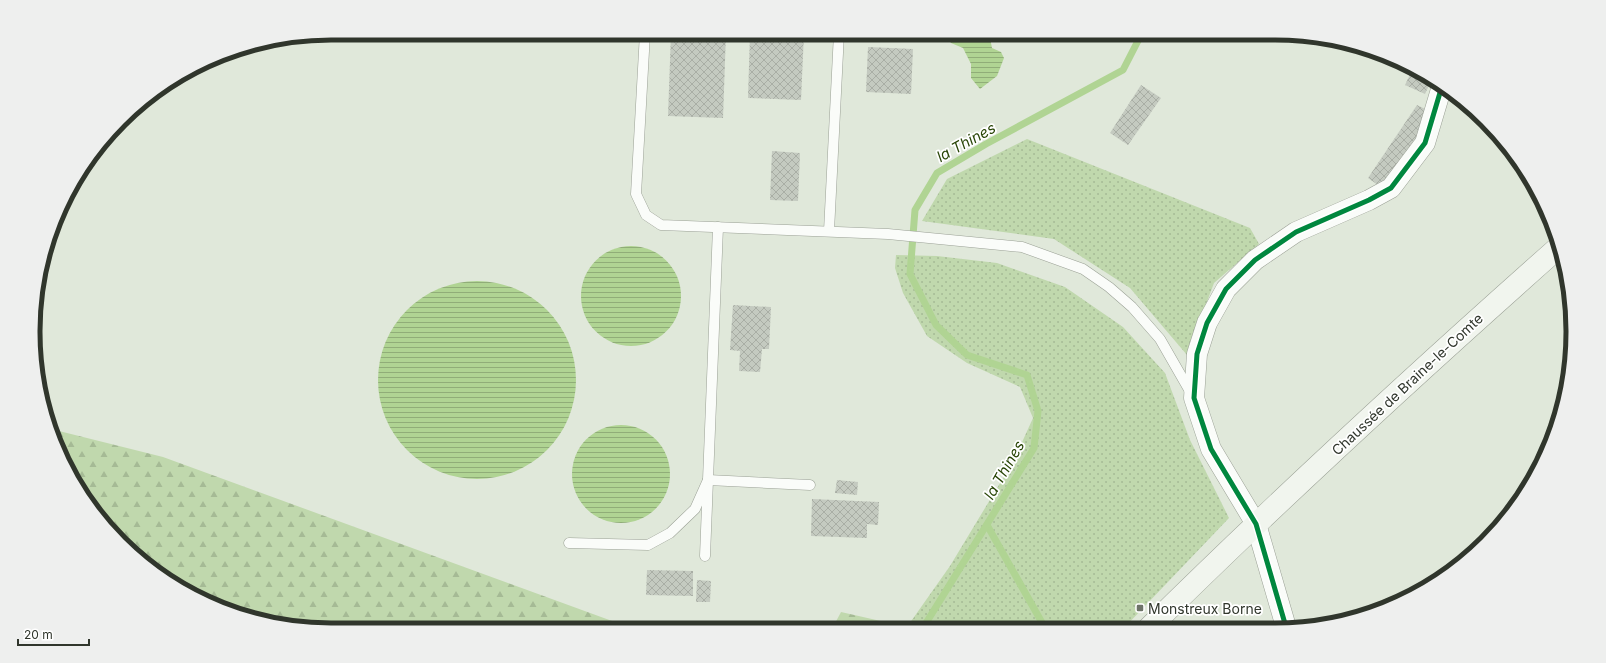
<svg xmlns="http://www.w3.org/2000/svg" width="1606" height="663" font-family="Inter,sans-serif">
<defs>
<pattern id="grass-dots" width="8" height="8" patternUnits="userSpaceOnUse"><rect width="8" height="8" fill="#c0d8ad"/><path d="M2 2h.1M6 6h.1" fill="none" stroke="#a5ba95" stroke-width="1.8" stroke-linecap="round"/></pattern>
<pattern id="forest-firs" width="22" height="20" patternUnits="userSpaceOnUse"><rect width="22" height="20" fill="#c0d8ad"/><path d="M5 1l3.5 6h-7zM16 11l3.5 6h-7z" fill="#a5ba95"/></pattern>
<pattern id="water-rules" width="6" height="5" patternUnits="userSpaceOnUse"><rect width="6" height="5" fill="#b0d493"/><path d="M0 2.5h6" fill="none" stroke="#90ad78"/></pattern>
<pattern id="building-cross-hatch" width="8" height="8" patternUnits="userSpaceOnUse"><rect width="8" height="8" fill="#c4cac0"/><path d="M0 0l8 8M0 8l8-8" fill="none" stroke="#a9aea5"/></pattern>
</defs>
<rect width="100%" height="100%" fill="#e0e8da"/>
<g fill="url(#grass-dots)">
<polygon points="1027,139 1250,228 1259,244 1214,283 1187,355 1130,288 1054,239 922,221 947,179"/>
<polygon points="896,255 937,256 997,263 1065,287 1123,327 1165,373 1190,440 1229,518 1124,628 907,627 950,566 1014,460 1033,418 1020,387 967,363 927,336 903,293 895,268"/>
</g>
<g fill="url(#forest-firs)">
<polygon points="51,429 163,457 634,629 332,630 271,620 175,582 150,568 83,497 56,446"/>
<polygon points="841,612 907,627 909,628 832,629"/>
</g>
<g fill="url(#water-rules)">
<polygon points="944,33 989,33 992,48 1001,52 1004,58 997,76 980,89 971,78 971,64 963,48 951,43"/>
<circle cx="631" cy="296" r="50"/>
<circle cx="477" cy="380" r="99"/>
<circle cx="621" cy="474" r="49"/>
</g>
<g fill="none" stroke-linecap="round" stroke-linejoin="round">
<g stroke="#b0d493" stroke-width="7">
<polyline points="987,525 1045,628"/>
<polyline points="923,628 1034,448 1038,411 1027,375 967,355 936,325 910,274 915,210 937,173 986,144 1123,70 1142,33"/>
</g>
</g>
<g fill="url(#building-cross-hatch)">
<polygon points="671,33 726,33 723,118 668,116"/>
<polygon points="750,33 804,33 801,100 748,98"/>
<polygon points="868,47 913,49 911,94 866,92"/>
<polygon points="1413,68 1432,79 1425,94 1405,85"/>
<polygon points="1141,85 1161,98 1128,145 1110,133"/>
<polygon points="1417,105 1429,111 1425,124 1390,178 1381,187 1368,178"/>
<polygon points="772,151 800,153 798,201 770,200"/>
<polygon points="733,305 771,307 769,349 762,349 760,372 739,371 740,351 730,350"/>
<polygon points="837,480 858,482 857,495 835,493"/>
<polygon points="812,499 879,502 878,525 867,524 867,538 811,536"/>
<polygon points="647,570 693,571 693,596 646,595"/>
<polygon points="697,580 711,581 710,602 696,602"/>
</g>
<g fill="none" stroke-linecap="round" stroke-linejoin="round">
<g stroke="#9aa095" stroke-width="11">
<g id="service">
<polyline points="645,33 636,194 646,215 661,225 888,234 1022,247 1083,269 1109,287 1132,307 1160,339 1191,393"/>
<polyline points="829,231 839,33"/>
<polyline points="569,543 648,545 670,533 695,509 708,480 810,485"/>
<polyline points="705,556 718,227"/>
</g>
</g>
<g stroke="#9aa095" stroke-width="21">
<polyline id="minor" points="1286,627 1256,524 1211,449 1194,398 1197,354 1207,323 1226,289 1255,260 1296,232 1369,200 1391,188 1425,143 1442,86"/>
</g>
<g stroke="#9aa095" stroke-width="23">
<path id="secondary" d="M 1149,628 C 1282,497 1420,370 1560,246"/>
</g>
<use href="#service" stroke="#fafcf9" stroke-width="10"/>
<use href="#minor" stroke="#fafcf9" stroke-width="20"/>
<use href="#secondary" stroke="#f1f5ee" stroke-width="22"/>
<g stroke="#fff" stroke-width="8">
<polyline id="cycleway" points="1286,627 1256,524 1211,449 1194,398 1197,354 1207,323 1226,289 1255,260 1296,232 1369,200 1391,188 1425,143 1442,86"/>
</g>
<use href="#cycleway" stroke="#00873e" stroke-width="5"/>
</g>
<rect fill="#6e7469" stroke="#fff" stroke-width="1.5" x="1136" y="604" width="8" height="8" rx="2"/>
<g text-anchor="middle" dominant-baseline="central" stroke-width="3.5" stroke-linejoin="round" paint-order="stroke">
<g font-size="14" fill="#30362c" stroke="#fff">
<text transform="translate(1407 384) rotate(-43)">Chaussée de Braine-le-Comte</text>
</g>
<g font-size="14" fill="#30362c" stroke="#fff" text-anchor="start">
<text x="1148" y="608">Monstreux Borne</text>
</g>
<g font-size="15" font-style="italic" fill="#284506" stroke="#fff">
<text transform="translate(966 142) rotate(-29)">la Thines</text>
<text transform="translate(1004 470) rotate(-60)">la Thines</text>
</g>
</g>
<path d="M0 0H1606V663H0ZM331 40H1275A291 291 0 0 1 1566 331V332A291 291 0 0 1 1275 623H331A291 291 0 0 1 40 332V331A291 291 0 0 1 331 40Z" fill="#eeefee" fill-rule="evenodd"/>
<path fill="none" stroke="#30362c" stroke-width="5" d="M331 40H1275A291 291 0 0 1 1566 331V332A291 291 0 0 1 1275 623H331A291 291 0 0 1 40 332V331A291 291 0 0 1 331 40Z"/>
<path d="M18 639v6h71v-6" fill="none" stroke="#30362c" stroke-width="2"/>
<text x="24" y="639" font-size="12" fill="#30362c" stroke="#ffffff" stroke-width="3" paint-order="stroke">20 m</text>
</svg>
